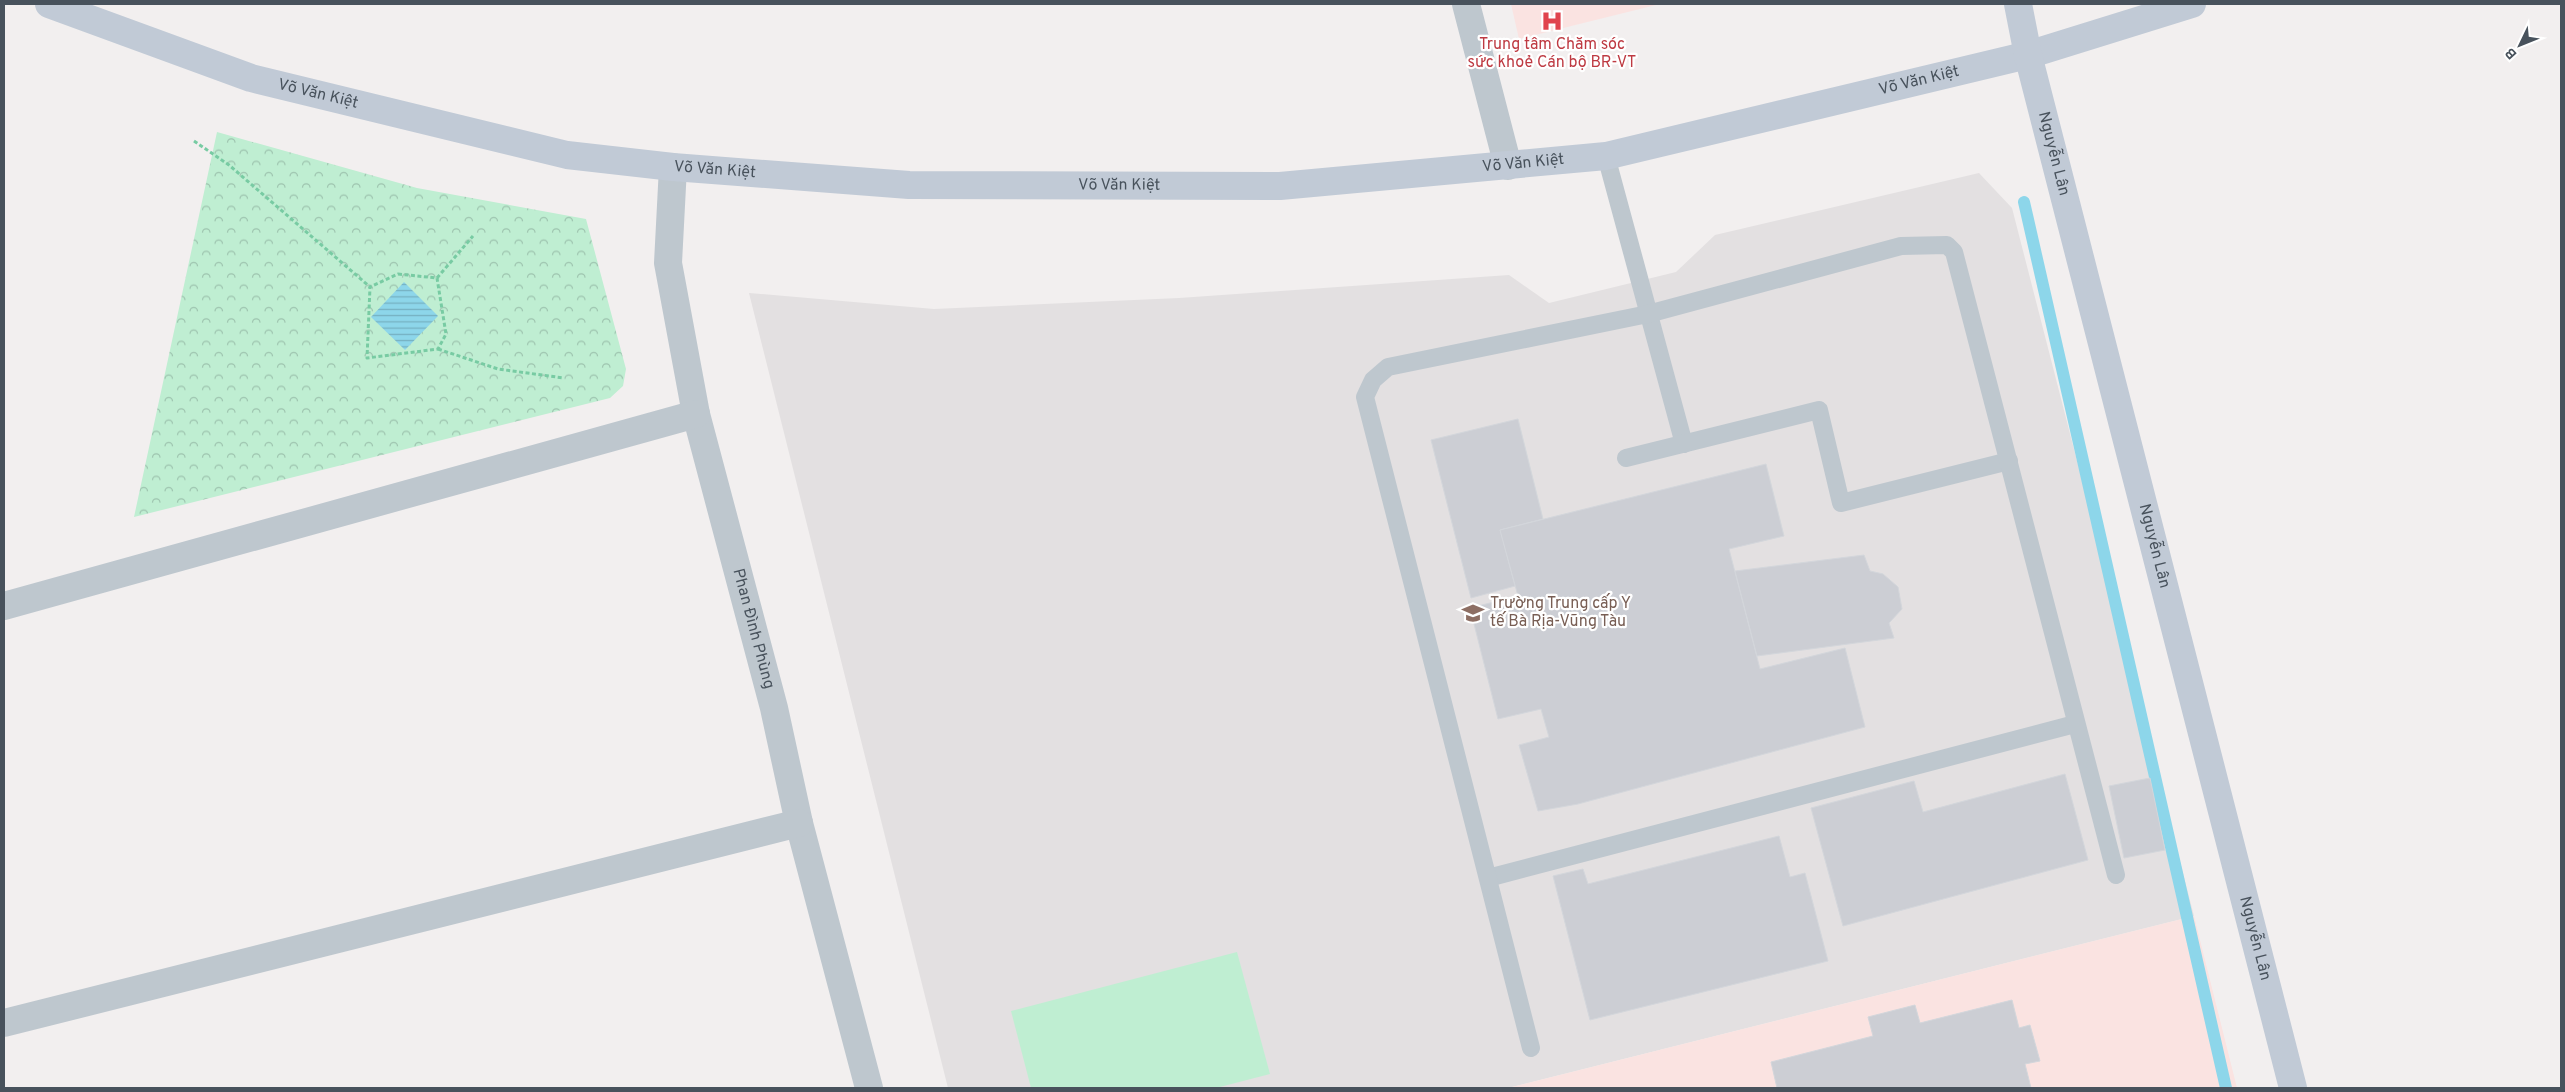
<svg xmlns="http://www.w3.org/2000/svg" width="2565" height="1092" font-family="Overpass,sans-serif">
<defs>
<pattern id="forest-crowns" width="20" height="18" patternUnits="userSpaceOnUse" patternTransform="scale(1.25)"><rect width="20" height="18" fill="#bfeed2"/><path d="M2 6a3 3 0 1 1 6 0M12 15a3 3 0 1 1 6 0" fill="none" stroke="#9dc3ae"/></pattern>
<pattern id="water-rules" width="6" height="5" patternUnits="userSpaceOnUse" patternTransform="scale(1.25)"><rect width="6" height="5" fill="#8dd6ea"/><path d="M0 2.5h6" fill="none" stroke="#75b0c1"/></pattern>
</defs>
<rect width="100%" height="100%" fill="#f2efef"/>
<polygon fill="#e3e0e1" points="1979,173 2012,208 2194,916 1508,1088 948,1088 749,293 934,309 1179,298 1509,275 1549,303 1676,272 1715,235"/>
<g fill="#fae3e1">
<polygon points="1511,4 1660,4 1519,39"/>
<polygon points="2194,916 2237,1088 1508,1088"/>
</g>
<polygon fill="url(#forest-crowns)" points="217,132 417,188 586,219 626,369 623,386 610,398 134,517"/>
<polygon fill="#bfeed2" points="1237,952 1270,1074 1216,1088 1031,1088 1011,1011"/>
<polygon fill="url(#water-rules)" points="404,282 438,316 405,350 371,317"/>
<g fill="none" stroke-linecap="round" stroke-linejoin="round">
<polyline stroke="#8dd6ea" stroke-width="12" points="2024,202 2226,1088"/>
</g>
<g fill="#ccced4" stroke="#d3d6db">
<polygon points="1518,419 1543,519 1500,530 1515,586 1471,598 1431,440"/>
<polygon points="1766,464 1784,536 1729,549 1760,669 1845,648 1865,727 1578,804 1538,811 1519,745 1549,737 1541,709 1498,719 1470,608 1518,596 1500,530"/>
<polygon points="1864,555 1870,571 1883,574 1898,587 1902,609 1889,623 1894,638 1757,656 1735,571"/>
<polygon points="2065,774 2088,860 1843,926 1811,808 1914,781 1923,812"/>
<polygon points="2150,778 2165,850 2124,858 2109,786"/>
<polygon points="1779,836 1790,877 1805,873 1828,961 1590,1020 1553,876 1583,869 1588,884"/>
<polygon points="2012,1000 2019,1028 2030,1025 2040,1061 2025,1064 2031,1088 1777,1088 1771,1062 1873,1036 1868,1017 1915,1005 1920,1023"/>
</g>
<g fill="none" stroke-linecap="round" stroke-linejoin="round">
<g stroke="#78cba3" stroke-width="3" stroke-dasharray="4 2.5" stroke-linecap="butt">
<polyline points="194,141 229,165 370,287"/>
<polygon points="398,274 437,278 446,334 438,349 367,358 370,287"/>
<polyline points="437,278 473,236"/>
<polyline points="438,349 498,369 564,378"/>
</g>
<g stroke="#bec7ce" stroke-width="18">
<polyline points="1606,156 1684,444"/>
<polyline points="1626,458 1819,410 1841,503 2009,461"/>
<polyline points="1488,878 2075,724"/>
<polyline points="1531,1048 1365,397 1373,380 1388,367 1648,314 1901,246 1947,245 1954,252 2116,875"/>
</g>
<g stroke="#bec7ce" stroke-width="28">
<polyline points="1466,4 1508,166"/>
<path id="s1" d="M 673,167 L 668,263 L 696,414 L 774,708 L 799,823 L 869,1088"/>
<polyline points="4,606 696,414"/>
<polyline points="4,1023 799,823"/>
</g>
<g stroke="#c1cad6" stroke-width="28">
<path id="s2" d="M 49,4 L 251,78 L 567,155 L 673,167 L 909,185 L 1280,186 L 1606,156 L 2028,55 L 2192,4"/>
<path id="s3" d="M 2018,4 L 2028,55 L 2293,1088"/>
</g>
</g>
<defs>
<g id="hospital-bare" transform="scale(1.725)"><path d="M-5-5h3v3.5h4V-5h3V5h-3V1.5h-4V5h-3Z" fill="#e0444e" stroke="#fff" stroke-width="2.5" paint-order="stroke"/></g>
<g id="university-bare" transform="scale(1.725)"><path d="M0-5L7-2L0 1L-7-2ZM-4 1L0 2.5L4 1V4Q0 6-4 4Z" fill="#8d6e63" stroke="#fff" stroke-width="2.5" paint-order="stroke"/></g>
</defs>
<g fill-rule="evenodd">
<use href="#hospital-bare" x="1552" y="21"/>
<use href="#university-bare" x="1473" y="613"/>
</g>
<g text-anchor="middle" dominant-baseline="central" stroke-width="4.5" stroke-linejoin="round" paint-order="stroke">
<g font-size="16" fill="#be3a42" stroke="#fff">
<text x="1552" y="45">Trung tâm Chăm sóc<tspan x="1552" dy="18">sức khoẻ Cán bộ BR-VT</tspan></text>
</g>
<g font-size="16" fill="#48525c" stroke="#fff">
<text stroke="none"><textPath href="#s2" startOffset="1904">Võ Văn Kiệt</textPath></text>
<text stroke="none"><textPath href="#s2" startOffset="284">Võ Văn Kiệt</textPath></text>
<text stroke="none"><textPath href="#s3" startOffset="154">Nguyễn Lân</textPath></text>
<text stroke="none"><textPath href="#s2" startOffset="1499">Võ Văn Kiệt</textPath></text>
<text stroke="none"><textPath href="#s2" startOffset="689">Võ Văn Kiệt</textPath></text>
<text stroke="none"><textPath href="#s2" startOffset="1094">Võ Văn Kiệt</textPath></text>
<text stroke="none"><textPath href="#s3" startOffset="559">Nguyễn Lân</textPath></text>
<text stroke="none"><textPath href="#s1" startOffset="472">Phan Đình Phùng</textPath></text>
<text stroke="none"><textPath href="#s3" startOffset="964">Nguyễn Lân</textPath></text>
</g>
<g font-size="16" fill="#785e54" stroke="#fff" text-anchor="start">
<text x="1490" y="604">Trường Trung cấp Y<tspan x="1490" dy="18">tế Bà Rịa-Vũng Tàu</tspan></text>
</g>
</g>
<rect width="2565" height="1092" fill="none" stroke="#48525c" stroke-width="10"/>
<g transform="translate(2520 45) rotate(227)" stroke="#ffffff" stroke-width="4" paint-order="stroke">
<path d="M0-4L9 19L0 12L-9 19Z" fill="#48525c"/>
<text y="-8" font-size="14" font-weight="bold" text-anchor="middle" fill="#48525c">B</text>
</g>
</svg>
